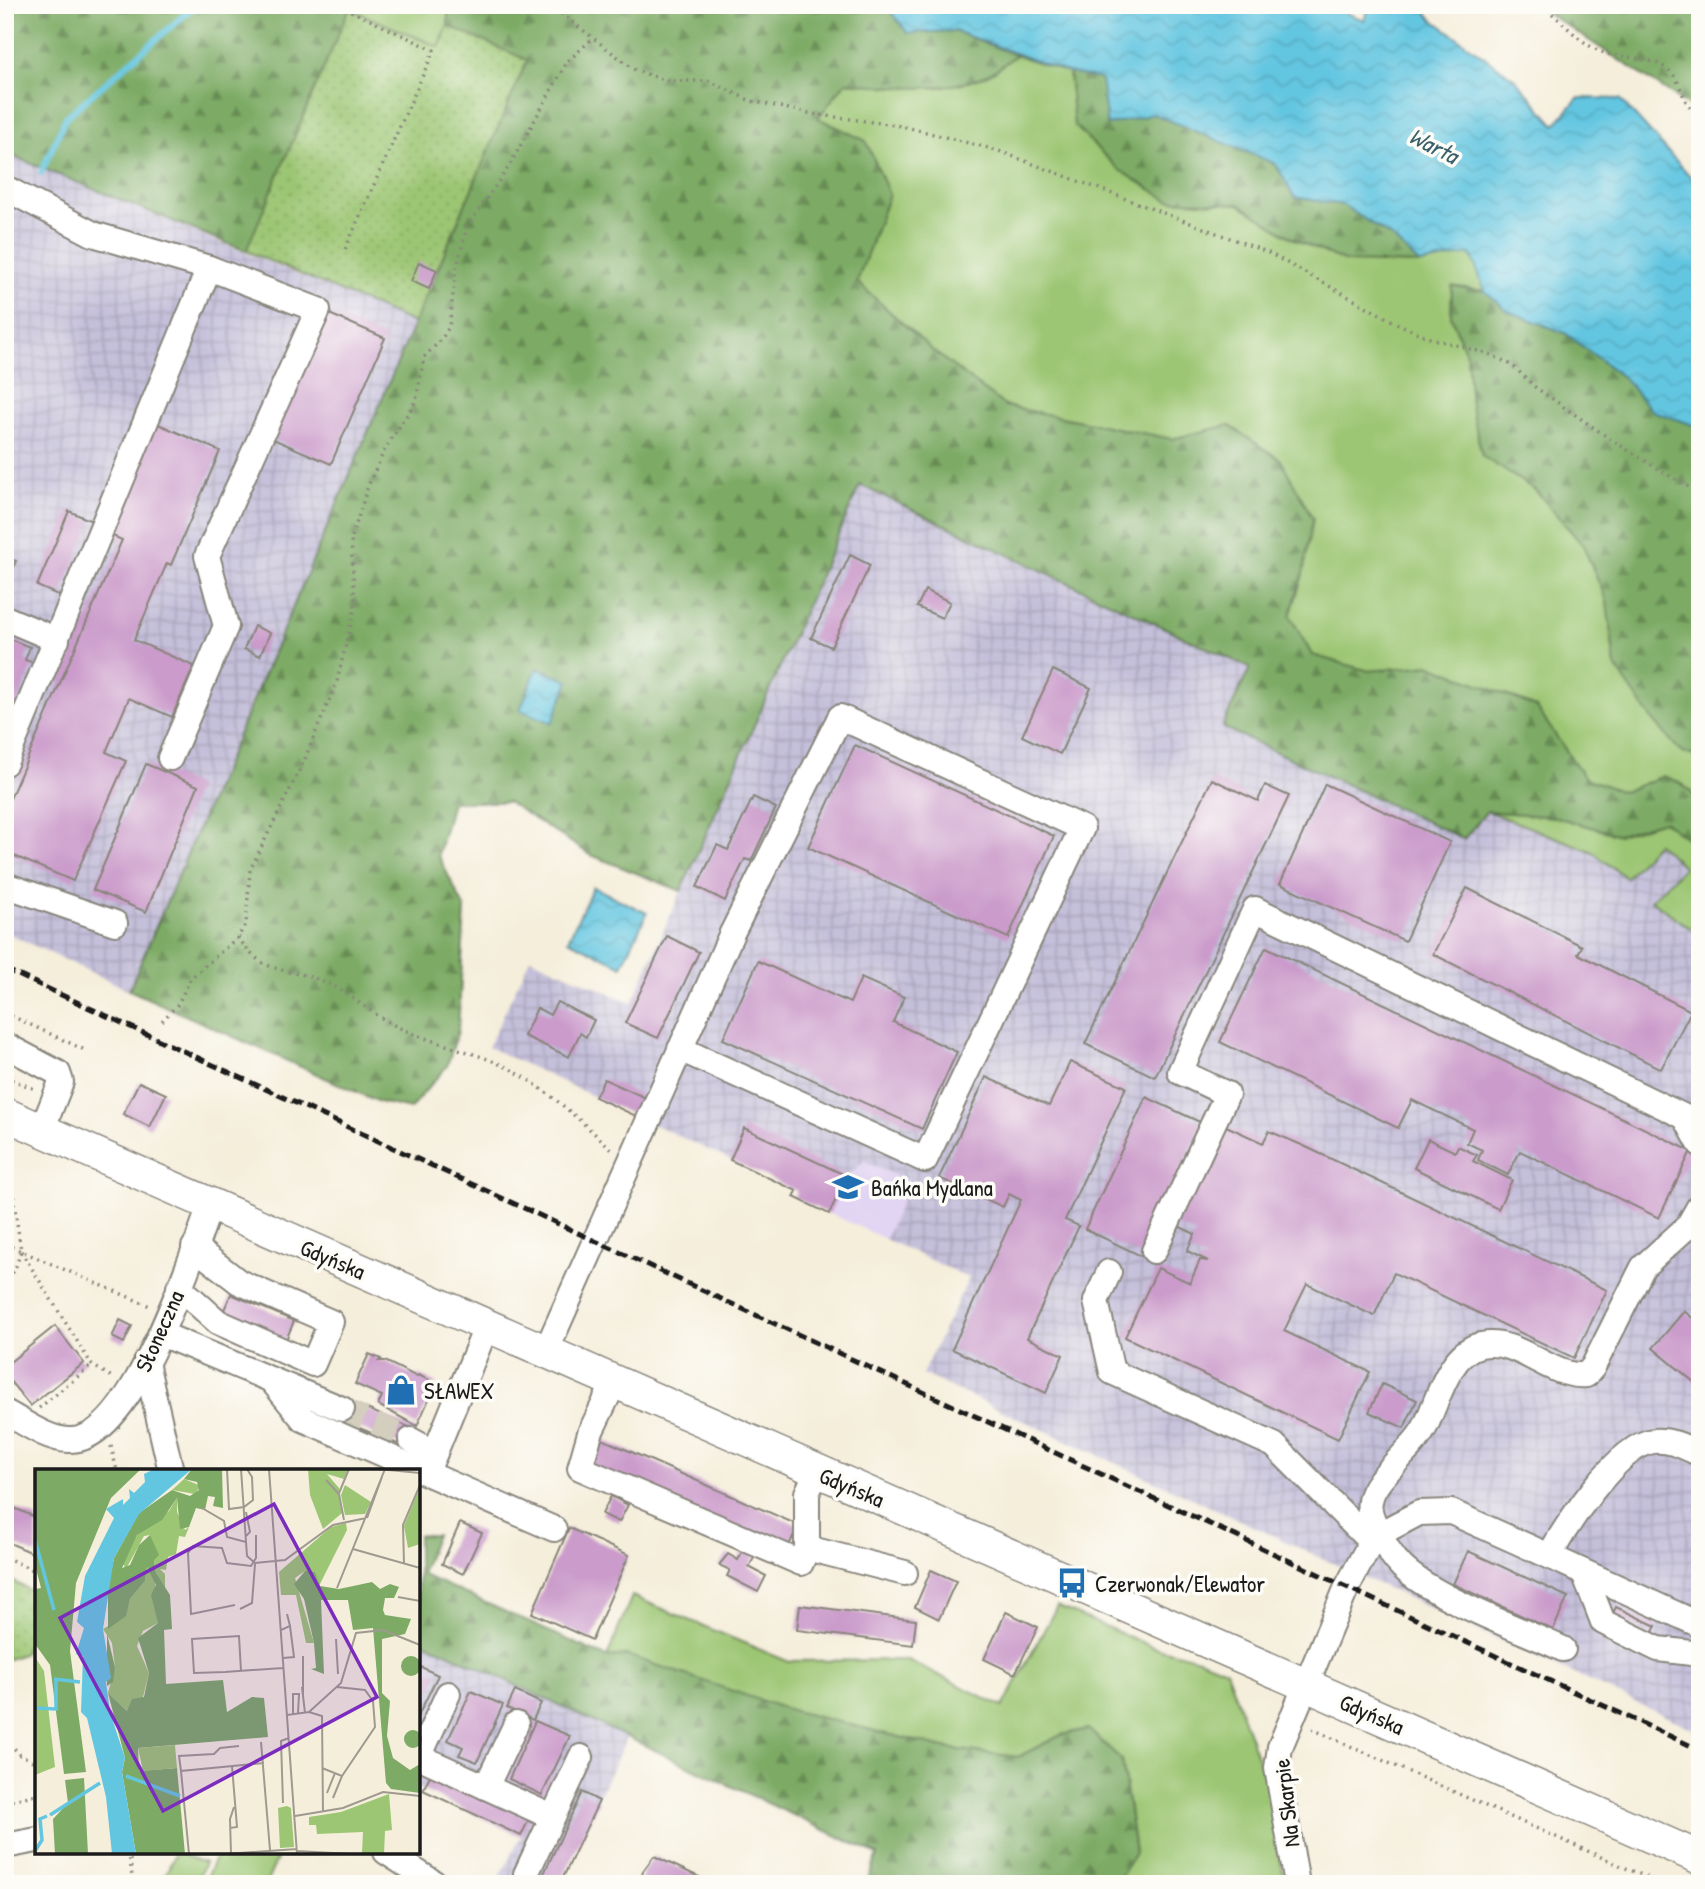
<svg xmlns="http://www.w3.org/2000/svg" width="1705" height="1889" font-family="'Patrick Hand',sans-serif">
<defs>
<pattern id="industrial-grid" width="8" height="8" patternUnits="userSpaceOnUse" patternTransform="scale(1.75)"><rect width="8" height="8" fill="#c5c0da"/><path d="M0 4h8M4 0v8" fill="none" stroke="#a9a4ba"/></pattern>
<pattern id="forest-firs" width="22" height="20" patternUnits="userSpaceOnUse" patternTransform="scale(1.75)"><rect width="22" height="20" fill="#7dab65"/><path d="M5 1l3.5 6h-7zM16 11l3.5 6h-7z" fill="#668a52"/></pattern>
<pattern id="park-dots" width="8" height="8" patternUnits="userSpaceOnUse" patternTransform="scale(1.75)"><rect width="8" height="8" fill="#9cc673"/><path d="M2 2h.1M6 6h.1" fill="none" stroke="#86aa63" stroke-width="1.8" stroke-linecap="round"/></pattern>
<pattern id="water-waves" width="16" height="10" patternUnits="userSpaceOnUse" patternTransform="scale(1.75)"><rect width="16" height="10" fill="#63c6e1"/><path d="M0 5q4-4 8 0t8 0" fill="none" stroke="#55aac0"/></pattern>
</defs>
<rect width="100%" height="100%" fill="#fdfcf7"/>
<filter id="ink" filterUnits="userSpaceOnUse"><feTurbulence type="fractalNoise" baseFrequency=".0143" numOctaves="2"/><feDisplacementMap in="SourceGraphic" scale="14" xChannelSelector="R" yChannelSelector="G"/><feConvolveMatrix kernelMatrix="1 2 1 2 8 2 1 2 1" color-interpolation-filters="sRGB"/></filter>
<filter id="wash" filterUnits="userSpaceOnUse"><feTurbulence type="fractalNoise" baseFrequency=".00686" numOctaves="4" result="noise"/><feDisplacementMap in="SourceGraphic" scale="28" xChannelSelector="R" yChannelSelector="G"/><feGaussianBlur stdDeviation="1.57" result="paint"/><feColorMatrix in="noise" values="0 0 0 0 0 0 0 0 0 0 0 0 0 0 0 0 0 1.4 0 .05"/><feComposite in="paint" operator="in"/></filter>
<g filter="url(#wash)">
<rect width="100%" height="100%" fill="#f5eedb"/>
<polygon fill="#e2d4f3" points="744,1128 846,1175 864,1161 911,1182 885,1239 794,1197 796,1191 730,1160"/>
<g fill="url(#industrial-grid)">
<polygon points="5,153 414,323 129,990 5,932"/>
<polygon points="860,485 1250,668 1222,727 1464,839 1487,811 1591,851 1626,877 1657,843 1684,867 1651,900 1700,935 1700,1732 922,1374 969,1278 885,1239 910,1182 864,1161 847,1176 745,1128 730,1160 488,1047 530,958 632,1003"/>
<polygon points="418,1639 627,1737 557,1884 505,1884 498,1880 521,1836 418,1788"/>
</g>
<g fill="#9cc673" stroke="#5c7148" stroke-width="2">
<polygon points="351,5 448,5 448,26 439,47 349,9"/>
<polygon points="1016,55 1069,73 1074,125 1168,200 1239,204 1292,238 1346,262 1420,264 1471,253 1485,291 1452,287 1451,317 1467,356 1471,405 1482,456 1535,490 1583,545 1607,601 1615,666 1682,753 1700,756 1700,801 1681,783 1663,776 1623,792 1585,778 1536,707 1431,665 1369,671 1312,655 1290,616 1303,574 1229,425 1172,439 1005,406 933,351 857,282 889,194 818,118 846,82 906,88 988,75"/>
<polygon points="1487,811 1556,817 1619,835 1663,820 1700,848 1700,935 1651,900 1684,867 1657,843 1626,878 1591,851"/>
<polygon points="632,1596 787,1661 908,1660 1003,1707 1057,1606 1153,1647 1199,1659 1226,1670 1268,1787 1285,1884 1115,1884 1135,1852 1122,1760 1088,1729 1061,1735 1018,1757 944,1748 786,1709 607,1657"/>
<polygon points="176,1852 205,1863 195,1884 161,1884"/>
<polygon points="218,1852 280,1852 266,1884 203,1884"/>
</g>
<g fill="url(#forest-firs)" stroke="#4c6440" stroke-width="2">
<polygon points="5,5 351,5 246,251 5,153"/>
<path d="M 448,5 L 885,5 L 908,33 L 955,31 L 1016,55 C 1007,61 998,70 989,74 C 946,95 891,87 846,82 L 818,118 L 866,141 L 889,194 L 857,282 L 933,351 L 1005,406 L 1172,439 L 1229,425 L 1281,460 L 1313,519 L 1303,574 L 1290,616 L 1312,655 L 1369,671 L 1431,665 L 1536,707 L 1585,778 L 1623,792 L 1663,776 L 1681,783 L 1700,801 L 1700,848 L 1663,821 L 1619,835 L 1556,817 L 1487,811 L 1464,839 L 1222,727 L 1250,668 L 860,485 L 681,891 L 591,855 L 508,802 L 452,802 L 438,855 L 465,909 L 458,1031 L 447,1066 L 410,1109 L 379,1102 L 129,990 L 527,60 L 448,26 Z"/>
<polygon points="1535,5 1700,5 1700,113"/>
<polygon points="1069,73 1102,79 1107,125 1154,114 1276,164 1294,197 1343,205 1390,236 1420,264 1346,262 1292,238 1239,204 1168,200 1118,169 1074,125"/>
<polygon points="1452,286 1485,291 1508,311 1565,333 1624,378 1652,411 1700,427 1700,756 1682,753 1651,718 1615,666 1607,601 1583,545 1535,490 1482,456 1471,405 1467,356 1451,317"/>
<polygon points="418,1535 436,1535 421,1574 606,1657 627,1655 786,1709 944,1748 1018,1757 1061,1735 1088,1729 1122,1760 1135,1853 1115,1884 866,1884 878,1855 418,1639"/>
</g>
<g fill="url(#park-dots)" stroke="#5c7148" stroke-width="2">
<polygon points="349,9 439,47 448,26 527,60 414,323 246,251"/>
<polygon points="5,1577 37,1594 37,1626 23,1654 5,1660"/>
</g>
<g fill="url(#water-waves)" stroke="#40717e" stroke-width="2">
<polygon points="885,5 1340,5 1346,13 1364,20 1369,5 1420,5 1432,19 1515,79 1555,125 1578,98 1620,99 1700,187 1700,427 1652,411 1624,378 1565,333 1508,311 1485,291 1471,254 1420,264 1390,236 1343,205 1294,197 1276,164 1154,114 1107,125 1101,79 1069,73 955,31 908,33"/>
<polygon points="537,668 569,681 552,723 520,710"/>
<polygon points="593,887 647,913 622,966 568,940"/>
</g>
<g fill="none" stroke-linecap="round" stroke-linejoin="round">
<polyline stroke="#63c6e1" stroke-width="6" points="41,173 66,117 196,5"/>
</g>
<g id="blocks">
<g fill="#cb9bcb">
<polygon points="419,262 437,270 429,289 411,281"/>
<polygon points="327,313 385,338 331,464 273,439"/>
<polygon points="156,423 220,451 171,565 167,563 134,640 194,666 172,717 129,698 106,752 126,761 73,881 5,852 5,810 122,540 108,534"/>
<polygon points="69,511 92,521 60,596 37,586"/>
<polygon points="850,555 870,565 831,647 811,638"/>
<polygon points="5,556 16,561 5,586"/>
<polygon points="925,590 950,602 942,618 917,607"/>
<polygon points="254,626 270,633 260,656 244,649"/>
<polygon points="5,637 30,647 25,660 34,663 5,733"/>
<polygon points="1053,670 1091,688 1060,754 1022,736"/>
<polygon points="855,745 1054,836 1008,938 808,847"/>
<polygon points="146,764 198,786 146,912 93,890"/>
<polygon points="1212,779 1258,801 1265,785 1289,796 1155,1077 1085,1044"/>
<polygon points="1325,784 1450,842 1405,941 1280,884"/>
<polygon points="753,797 776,808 751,861 745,859 725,901 697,887 717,845 728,850"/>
<polygon points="1467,888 1582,946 1578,954 1691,1011 1661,1069 1433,954"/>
<polygon points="667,936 699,952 658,1038 625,1023"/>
<polygon points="1266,947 1691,1151 1659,1218 1520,1151 1508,1175 1478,1160 1482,1150 1467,1143 1473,1129 1412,1100 1398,1128 1220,1042"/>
<polygon points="758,961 850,1003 861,978 904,997 893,1022 957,1052 922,1129 723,1039"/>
<polygon points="557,1002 594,1020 586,1037 580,1033 569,1057 524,1036 537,1008 550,1015"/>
<polygon points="1070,1062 1126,1087 1065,1220 1079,1226 1027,1338 1063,1355 1046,1393 952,1349 1021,1200 1009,1194 1003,1207 939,1178 986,1077 1049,1106"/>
<polygon points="604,1079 646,1098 638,1117 595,1097"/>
<polygon points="139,1082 166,1094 150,1127 123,1114"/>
<polygon points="1146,1097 1202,1123 1141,1256 1085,1229"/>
<polygon points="1224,1125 1263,1143 1269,1131 1304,1146 1607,1290 1574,1358 1394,1273 1374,1316 1307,1284 1284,1331 1370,1372 1338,1439 1125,1337 1158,1268 1190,1283 1200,1260 1208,1261 1187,1251 1195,1234 1176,1225"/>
<polygon points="744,1128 847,1176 829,1214 794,1197 797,1191 730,1160"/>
<polygon points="1428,1139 1455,1152 1458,1146 1477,1155 1473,1161 1512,1180 1498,1209 1414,1168"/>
<polygon points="231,1294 294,1321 286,1340 223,1312"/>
<polygon points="1684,1311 1700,1324 1700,1387 1653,1348"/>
<polygon points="120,1320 132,1326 124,1343 112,1337"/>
<polygon points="55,1326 84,1363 30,1406 5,1375 5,1366"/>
<polygon points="369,1354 381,1359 379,1361 385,1361 417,1377 418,1375 436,1383 417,1426 378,1405 382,1396 355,1384"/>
<polygon points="1382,1384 1417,1400 1404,1428 1369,1412"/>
<polygon points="346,1400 416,1430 407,1448 338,1419"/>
<polygon points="602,1439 798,1525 786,1553 590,1467"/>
<polygon points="611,1496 628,1505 619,1522 602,1514"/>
<polygon points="5,1504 37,1518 37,1555 5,1541"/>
<polygon points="460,1523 482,1533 463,1574 442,1564"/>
<polygon points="569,1528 629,1555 592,1640 532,1613"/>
<polygon points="743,1550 755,1556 749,1567 766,1576 758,1592 727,1576 730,1570 719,1565 728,1554 738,1560"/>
<polygon points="1468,1551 1568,1597 1553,1630 1453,1584"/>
<polygon points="931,1570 956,1581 939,1619 915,1607"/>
<polygon points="800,1605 916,1620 913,1645 797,1630"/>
<polygon points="1616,1607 1656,1626 1652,1634 1612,1615"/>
<polygon points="1006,1612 1038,1627 1015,1674 984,1659"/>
<polygon points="421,1667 438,1675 418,1716 418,1673"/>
<polygon points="471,1691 503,1705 477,1762 459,1755 463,1747 448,1740"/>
<polygon points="515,1691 541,1703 533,1720 507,1708"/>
<polygon points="535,1721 570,1736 542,1795 509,1779"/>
<polygon points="431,1773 529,1819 521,1836 423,1790"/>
<polygon points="582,1792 599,1801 560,1884 539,1884"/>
<polygon points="654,1856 714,1884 640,1884 643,1871"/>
</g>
</g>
</g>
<g filter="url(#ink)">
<use href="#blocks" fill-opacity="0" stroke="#88857c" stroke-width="2"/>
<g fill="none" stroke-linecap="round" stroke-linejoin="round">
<polyline stroke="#d4cebe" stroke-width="24" stroke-dasharray="24 12" stroke-linecap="butt" points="342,1409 411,1440"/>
<g stroke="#88857c" stroke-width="28">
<g id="minor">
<polyline points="5,188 93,234 209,268 5,763"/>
<polyline points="5,618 57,640"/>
<polyline points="170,758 226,626 207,556 318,310 209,268"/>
<polyline points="5,885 115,923"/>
<polyline points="5,1045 58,1073 61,1082 42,1130"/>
<polyline points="1154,1251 1227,1094 1180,1072 1255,909 1685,1117 1700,1144"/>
<polyline points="1109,1272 1096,1301 1112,1372 1274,1445 1371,1542"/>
<polyline points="179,1287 218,1322 313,1364 331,1322 239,1282 194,1247"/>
<polyline points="161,1334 342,1409"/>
<polyline points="546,1351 732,933 840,717 1082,828 925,1160 680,1049"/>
<polyline points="147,1367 171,1471"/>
<polyline points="272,1381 303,1419 554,1529"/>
<polyline points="614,1383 590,1433 580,1468 801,1563 807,1548"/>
<path d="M 5,1412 C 24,1422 46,1439 69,1440 C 132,1444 192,1255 210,1206"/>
<polyline points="411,1440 435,1453"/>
<polyline points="427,1472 487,1325"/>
<polyline points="817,1472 807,1493 807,1548 905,1573"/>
<polyline points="1549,1556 1700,1625"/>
<polyline points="1584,1573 1603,1622 1658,1649 1700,1654"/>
<path d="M 1563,1649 C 1520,1629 1434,1598 1402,1567 C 1392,1557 1382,1540 1376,1527 C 1372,1519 1368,1510 1370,1501 C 1374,1476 1413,1452 1426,1425 C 1438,1399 1450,1351 1481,1345 C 1519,1337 1548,1378 1586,1375 L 1593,1367 L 1643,1267 L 1688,1226 L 1700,1205"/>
<polyline points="418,1756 552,1817"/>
<polyline points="419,1757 448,1694"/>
<polyline points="486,1787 516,1724"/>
<polyline points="5,1846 37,1840"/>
<polyline points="386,1852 436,1884"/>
<polyline points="526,1874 581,1757"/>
<path d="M 1297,1884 L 1277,1768 L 1280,1747 L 1347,1587 L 1371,1542 L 1379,1534 L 1419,1513 L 1451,1512 L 1549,1556 C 1566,1526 1617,1446 1653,1441 C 1670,1439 1685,1447 1700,1454"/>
</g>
</g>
<g stroke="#88857c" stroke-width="35">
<polyline id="major" points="5,1114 1700,1858"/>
</g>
<g stroke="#88857c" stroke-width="3.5" stroke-dasharray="2 5" stroke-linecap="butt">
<polyline points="338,5 434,50 344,252"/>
<polyline points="550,5 635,70 667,81 709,81 751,101 813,114 902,126 996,150 1267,252 1398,324 1430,338 1489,354 1512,365 1535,387 1613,441 1700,494"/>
<path d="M 1541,5 C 1562,19 1578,43 1602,52 C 1621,59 1649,56 1666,68 C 1684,80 1679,103 1700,117"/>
<path d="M 238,937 C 262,975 284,967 320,980 C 344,989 362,1006 383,1019 C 421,1042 468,1048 508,1068 C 547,1088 580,1121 613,1150"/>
<polyline points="5,1013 87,1051"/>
<polyline points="162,1021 178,1004 191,978 238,937 246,924 250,870 304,761 337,681 355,607 351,540 368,486 386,447 416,401 424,357 441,340 449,327 456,271 467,227 508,168 567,62 594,37"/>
<polyline points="5,1077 35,1089"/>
<polyline points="5,1244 150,1306"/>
<polyline points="21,1251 92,1365 112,1377"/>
<polyline points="5,1285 15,1269 21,1251 7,1151"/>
<polyline points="39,1408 92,1365"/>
<polyline points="111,1446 117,1471"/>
<polyline points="5,1557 37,1572"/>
<polyline points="1312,1729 1662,1884"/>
<polyline points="5,1738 20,1755 37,1763"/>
<polyline points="5,1802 37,1794"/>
<polyline points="129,1852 133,1884"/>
</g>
<use href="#minor" stroke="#fff" stroke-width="24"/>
<use href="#major" stroke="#fff" stroke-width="32"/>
<polyline stroke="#1c1c1c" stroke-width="5" stroke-dasharray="10 5" stroke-linecap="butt" points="5,969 1700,1750"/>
</g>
</g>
<defs>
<g id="school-bare" transform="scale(2.415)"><path d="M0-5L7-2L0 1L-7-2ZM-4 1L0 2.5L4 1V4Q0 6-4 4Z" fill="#1f6fb2" stroke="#fdfcf7" stroke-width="2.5" paint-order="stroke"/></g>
<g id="shop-bare" transform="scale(2.415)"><path d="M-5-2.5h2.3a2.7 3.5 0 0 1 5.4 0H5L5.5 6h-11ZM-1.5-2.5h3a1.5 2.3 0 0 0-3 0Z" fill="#1f6fb2" stroke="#fdfcf7" stroke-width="2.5" paint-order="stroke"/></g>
<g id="bus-bare" transform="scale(2.415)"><path d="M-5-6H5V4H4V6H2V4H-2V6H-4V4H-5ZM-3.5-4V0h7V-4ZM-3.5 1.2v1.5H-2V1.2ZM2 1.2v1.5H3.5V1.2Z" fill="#1f6fb2" stroke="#fdfcf7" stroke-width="2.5" paint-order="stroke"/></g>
</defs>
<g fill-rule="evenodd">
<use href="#school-bare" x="848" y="1187"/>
<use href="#shop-bare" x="401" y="1390"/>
<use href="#bus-bare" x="1072" y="1583"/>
</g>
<g text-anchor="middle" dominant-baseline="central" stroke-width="7" stroke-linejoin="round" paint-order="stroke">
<g font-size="23" fill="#1c1c1c" stroke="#fdfcf7" text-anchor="start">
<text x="871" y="1187">Bańka Mydlana</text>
<text x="424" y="1390">SŁAWEX</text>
<text x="1095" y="1583">Czerwonak/Elewator</text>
</g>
<g font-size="23" fill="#1c1c1c" stroke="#fdfcf7">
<text transform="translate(333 1259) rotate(23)">Gdyńska</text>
<text transform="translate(159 1331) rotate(-66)">Słoneczna</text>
<text transform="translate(852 1487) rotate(23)">Gdyńska</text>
<text transform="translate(1372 1714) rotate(24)">Gdyńska</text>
<text transform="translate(1286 1803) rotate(-97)">Na Skarpie</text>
</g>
<g font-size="24" font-style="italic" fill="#38606b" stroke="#fdfcf7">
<text transform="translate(1434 145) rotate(27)">Warta</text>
</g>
</g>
<g transform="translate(35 1469)">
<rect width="385" height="385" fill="#f5eedb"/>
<path d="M 273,0 L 313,0 L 309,10 L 292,5 L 304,19 L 307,44 L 288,60 L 275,26 ZM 149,10 L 166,17 L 160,25 L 137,21 ZM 310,16 L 336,33 L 330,45 L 310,46 L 306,26 ZM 385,18 L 385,75 L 373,79 L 369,57 ZM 142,29 L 142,43 L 150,61 L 154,58 L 150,68 L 144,67 L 141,85 L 133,88 L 131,101 L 125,100 L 130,105 L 130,125 L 121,104 L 115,66 L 109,67 L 91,100 L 87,93 L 102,66 L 134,42 ZM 311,54 L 312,61 L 284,117 L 270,102 L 260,109 L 279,174 L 271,174 L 261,126 L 246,126 L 244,103 L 296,58 ZM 112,98 L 120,111 L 123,154 L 108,162 L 102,177 L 114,204 L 108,228 L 92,242 L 73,224 L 80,198 L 77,174 L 68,160 L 90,147 L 95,130 L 110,112 ZM 0,188 L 9,202 L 20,298 L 0,306 ZM 252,337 L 256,339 L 259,378 L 245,379 L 243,339 Z" fill="#9cc673"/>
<path d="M 0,0 L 106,0 L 76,29 L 41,114 L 35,182 L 51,303 L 29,305 L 15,196 L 0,175 L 0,120 L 6,119 L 0,96 ZM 157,0 L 187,0 L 188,39 L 178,37 L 180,28 L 173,27 L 170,41 L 161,39 L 154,58 L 145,60 L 142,29 L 127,51 L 102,66 L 87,99 L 95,96 L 104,76 L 115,66 L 124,86 L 119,91 L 121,104 L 135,126 L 137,160 L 129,161 L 131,215 L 188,211 L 192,243 L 217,228 L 229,229 L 233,268 L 103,279 L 104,302 L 142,299 L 150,385 L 101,385 L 87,303 L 90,289 L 73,224 L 92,242 L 97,230 L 109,228 L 114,204 L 103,169 L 123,154 L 116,126 L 121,116 L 112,98 L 110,112 L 95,130 L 91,147 L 73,160 L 73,118 L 79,89 L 104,44 L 137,21 L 155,27 L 164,21 L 162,13 L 149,10 ZM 270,102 L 280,103 L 285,117 L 304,120 L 337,113 L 345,120 L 355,115 L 364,118 L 359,129 L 350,129 L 348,141 L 350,146 L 376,150 L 370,165 L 347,170 L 347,224 L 355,232 L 352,267 L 358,289 L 375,301 L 385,295 L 385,324 L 356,320 L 351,314 L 338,159 L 318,161 L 313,131 L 286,131 L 289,205 L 276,200 L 281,199 L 279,174 L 269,130 L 259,115 ZM 72,165 L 80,198 L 78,213 L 72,217 ZM366 197a10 10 0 1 1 20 0a10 10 0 1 1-20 0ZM369 270a9 9 0 1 1 18 0a9 9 0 1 1-18 0ZM 49,309 L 53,385 L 20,385 L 18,350 L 33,334 L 30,311 Z" fill="#7dab65"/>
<path d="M 140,276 L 142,299 L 108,302 L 103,279 ZM 354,325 L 357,361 L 350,362 L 349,385 L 327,384 L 328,363 L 282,365 L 281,356 L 274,356 L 274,348 L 306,343 Z" fill="#9cc673"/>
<path d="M 119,0 L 157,0 L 104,45 L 79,89 L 68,160 L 76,209 L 71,213 L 75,243 L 90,289 L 87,303 L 101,385 L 77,385 L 71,328 L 52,249 L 46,243 L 48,187 L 41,185 L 49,159 L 42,153 L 50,107 L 79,49 L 71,40 L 88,30 L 88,36 L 95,29 L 94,20 L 99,24 L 110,13 L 109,5 Z" fill="#63c6e1"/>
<path fill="none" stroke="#63c6e1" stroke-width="3.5" d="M 0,71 L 19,141M 19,210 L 45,213M 0,239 L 21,240 L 21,210M 91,307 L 145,327M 15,346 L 65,314M 0,382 L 7,371 L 5,350 L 12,347"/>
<path fill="none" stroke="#9e9a8f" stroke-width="2" d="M 192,0 L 194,40 L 209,38 L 218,31 L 217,8 L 212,0M 206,0 L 211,73M 234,0 L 262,385M 343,0 L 385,4M 291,11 L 304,25 L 309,51M 304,24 L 314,0M 167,39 L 189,52 L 192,68 L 211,73 L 212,87 L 220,94 L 250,91 L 298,56 L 331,49M 211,43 L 215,63 L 211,67M 332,49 L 347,8M 318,80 L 385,99M 369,95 L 368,56 L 385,16M 302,119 L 350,0M 363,128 L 385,132M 200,136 L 156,145 L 153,84 L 158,77 L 187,79 L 192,94 L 216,97 L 221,89 L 221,66M 205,140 L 217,134 L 220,95M 246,161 L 255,157 L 252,145M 301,170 L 303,205M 268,187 L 268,228M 248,189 L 259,188 L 255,157M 206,202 L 204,167 L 157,170 L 159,204 L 190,203 L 248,199M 267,218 L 270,244M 274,243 L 306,214 L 321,164 L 348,161 L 385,176M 258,245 L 258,225 L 264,225 L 263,244M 252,246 L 274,243 L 287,247 L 288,343M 226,273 L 235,381M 287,299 L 307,307 L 340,258 L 338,232 L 330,221 L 302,218M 146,302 L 144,287 L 179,285 L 185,279 L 204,277M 292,324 L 300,304M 298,329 L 307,307M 248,334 L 246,272 L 254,269M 260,347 L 308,339 L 348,323 L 385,327M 195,359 L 202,358 L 197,297M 262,382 L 316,385M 154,385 L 146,302 L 229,294M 190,385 L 262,380M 196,385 L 195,350 L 199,338"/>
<path fill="#7b2cbf" fill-opacity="0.15" stroke="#7b2cbf" stroke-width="3.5" d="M 239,35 L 342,228 L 128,342 L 25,149 Z"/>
<rect width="385" height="385" fill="none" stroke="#1c1c1c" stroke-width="3.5"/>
</g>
<rect width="1705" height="1889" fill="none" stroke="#fdfcf7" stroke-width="28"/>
</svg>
